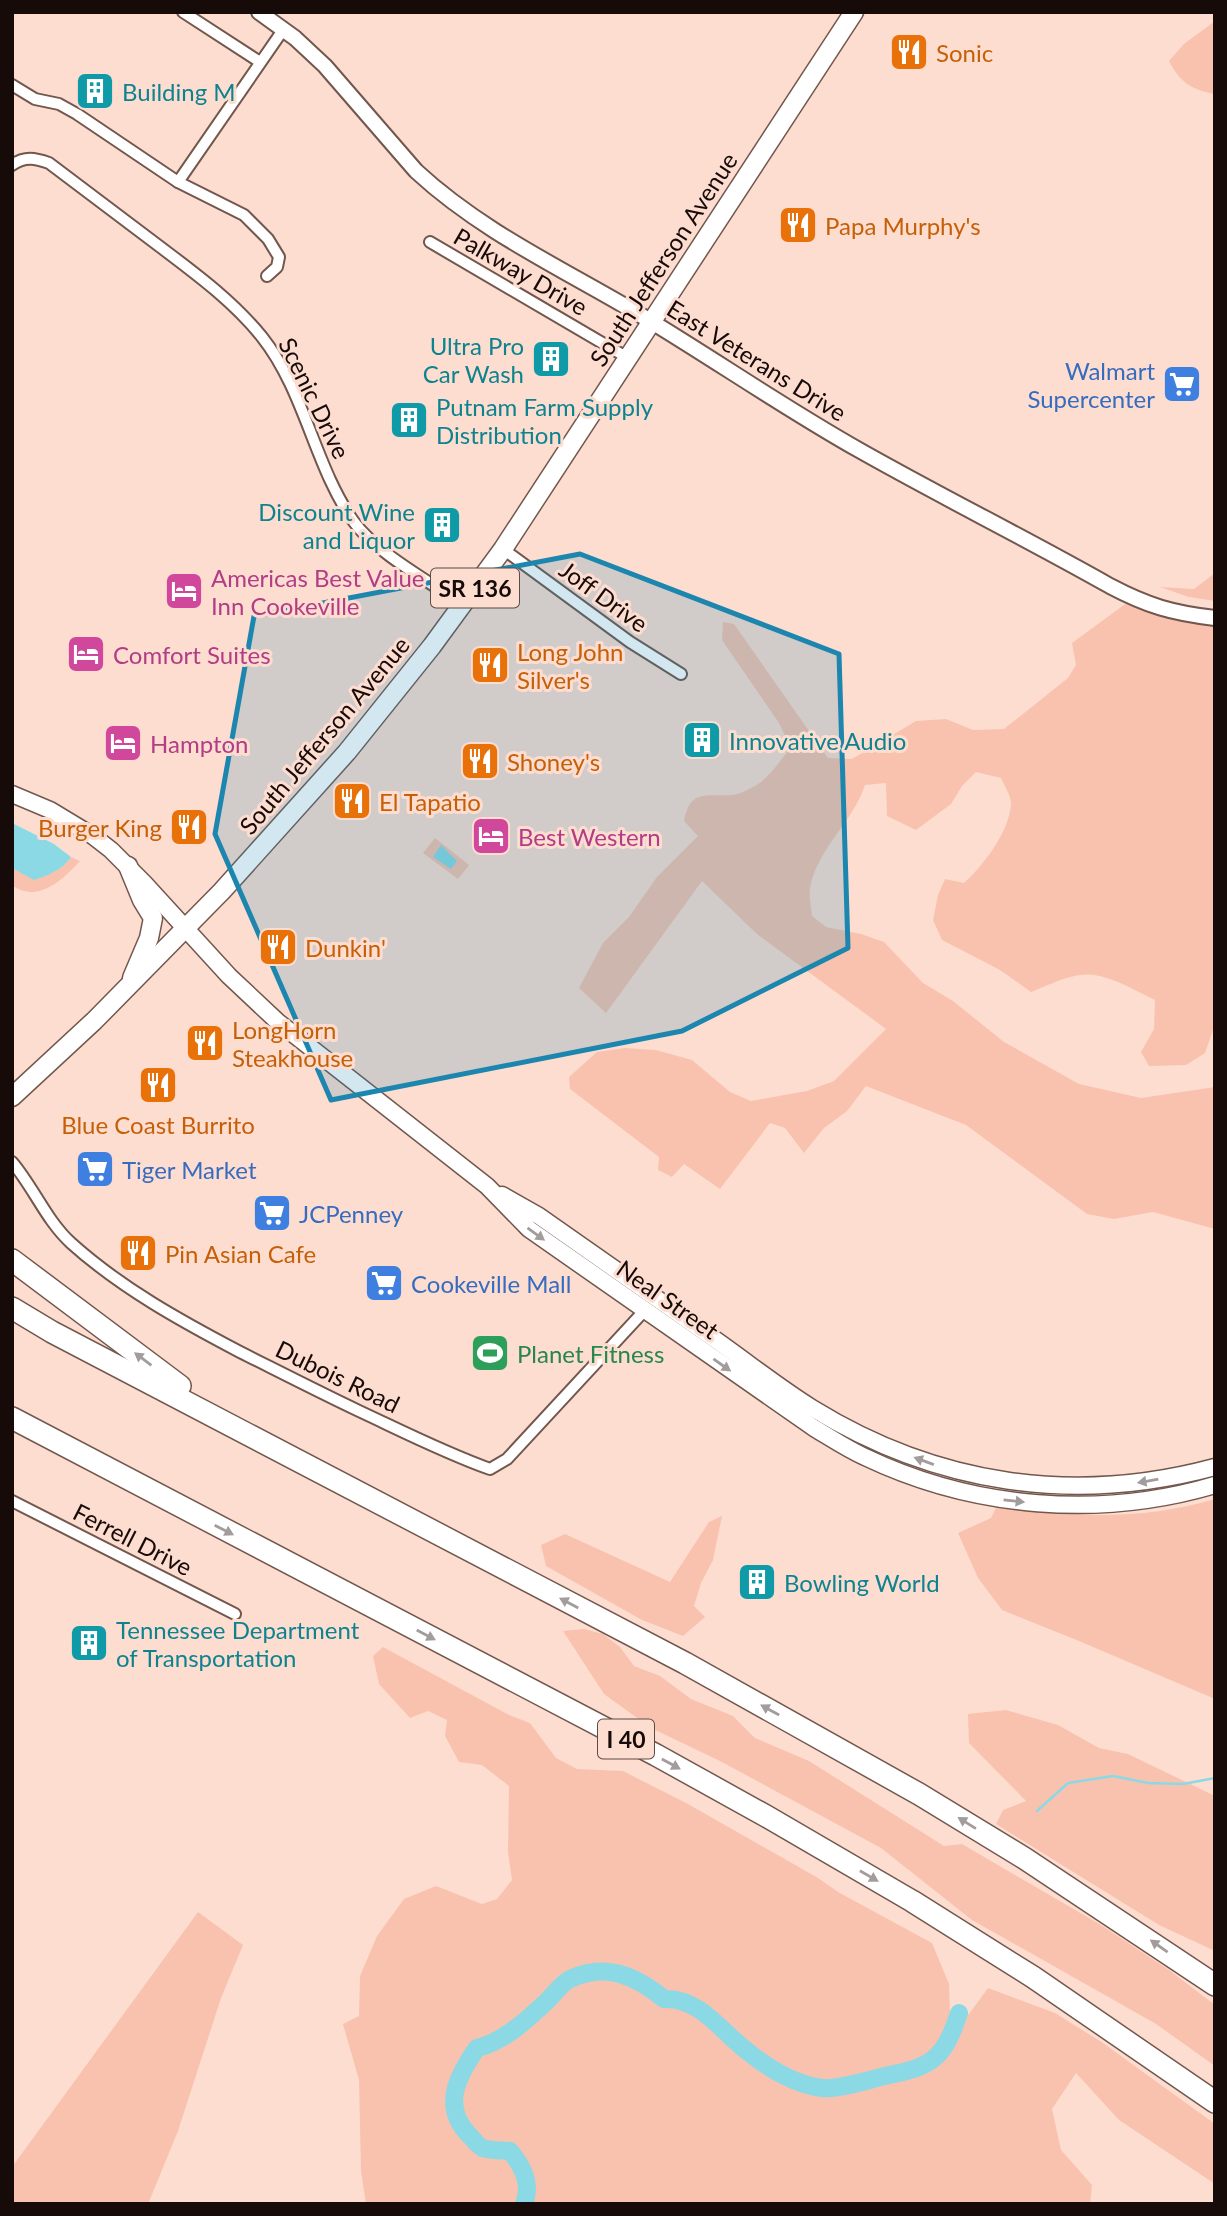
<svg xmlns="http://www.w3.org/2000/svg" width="1227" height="2216" font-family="Lato,sans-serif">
<rect width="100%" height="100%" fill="#feddd1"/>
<g fill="#f9c2ae">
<path d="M 1215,21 L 1215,94 C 1191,90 1180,82 1169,61 L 1184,44 Z"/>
<polygon points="1215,573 1215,601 1189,597 1160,587 1194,589"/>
<path d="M 1128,602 C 1157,615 1183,623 1215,626 L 1215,1024 L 1205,1053 L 1186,1065 L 1149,1066 L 1141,1052 L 1154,1029 L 1155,1000 C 1136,991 1115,978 1094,975 C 1074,972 1049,985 1031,992 L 1000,970 L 942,940 L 933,920 L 938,895 L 945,879 L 964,883 C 983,866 1010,831 1011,803 C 1011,796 1004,785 1001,778 L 976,772 L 962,786 L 951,804 L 916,830 L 887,816 L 886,783 L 865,785 C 853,822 817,849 810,888 C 809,896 811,907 812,916 L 826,927 L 861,934 L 884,942 L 923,983 L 953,1001 L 1004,1042 L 1079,1084 L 1141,1098 L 1215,1087 L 1215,1229 L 1153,1212 L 1114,1219 L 1087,1214 L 966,1125 L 866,1086 L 847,1111 L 824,1128 L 804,1153 L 785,1128 L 770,1123 L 720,1189 L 684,1164 L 672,1177 L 658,1170 L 659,1157 L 570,1089 L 569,1077 L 597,1052 L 625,1048 L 656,1050 L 692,1060 L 730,1092 L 751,1101 L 807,1091 L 834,1081 L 886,1029 L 757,934 L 702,881 L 606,1013 L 579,988 L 603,943 L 629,917 L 657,877 L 698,836 L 684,821 C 690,788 707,797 733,795 C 740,794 747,790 753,787 C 768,780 780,760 791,748 L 779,723 L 722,640 L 723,622 L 734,624 L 828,758 L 852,759 L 916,721 L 946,719 L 973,730 L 1004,729 L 1068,678 L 1076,665 L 1072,643 Z"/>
<polygon points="435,838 469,865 458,879 423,853"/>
<path d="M 71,857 L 80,861 C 63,880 37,904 12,885 L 12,868 C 34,881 56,877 71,857 Z"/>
<path d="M 1215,1499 L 1215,1699 L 1079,1641 L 1002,1610 L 978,1578 L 958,1533 L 991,1518 L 997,1506 C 1073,1517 1141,1521 1215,1499 Z"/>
<polygon points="722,1516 713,1560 701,1583 694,1606 705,1617 683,1636 642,1620 546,1566 541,1545 565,1534 670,1582 709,1522"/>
<polygon points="584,1629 603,1634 620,1647 634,1666 660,1676 691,1699 733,1716 755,1738 809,1761 944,1846 962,1844 1101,1925 1169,1970 1215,2005 1215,2066 1156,2024 972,1920 881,1848 720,1761 651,1728 604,1694 563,1631"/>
<polygon points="383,1647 509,1715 530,1723 556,1758 577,1769 623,1771 688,1804 818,1878 838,1892 932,1943 949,1984 950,2014 969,2014 988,1988 1055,2013 1103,2043 1215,2124 1215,2184 1119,2120 1076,2073 1052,2109 1061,2150 1092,2185 1090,2204 366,2204 361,2171 359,2080 343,2024 359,2016 360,1976 377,1936 404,1899 436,1886 482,1904 497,1899 512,1880 508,1852 509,1786 482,1765 459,1762 445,1736 447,1720 428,1711 410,1718 379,1684 373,1656"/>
<polygon points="1006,1710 1058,1725 1099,1748 1128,1754 1215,1796 1215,1951 1159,1925 996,1824 1003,1810 1026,1801 969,1743 968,1714"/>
<polygon points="198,1912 243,1945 221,1998 178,2131 148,2204 12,2204 12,2167"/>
</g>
<g fill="#8bd9e5">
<path d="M 12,823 L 54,844 L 71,857 C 62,870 49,875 34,880 L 12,868 Z"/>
<polygon points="441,845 457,861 451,869 433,857"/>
</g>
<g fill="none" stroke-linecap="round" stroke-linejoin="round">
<polyline stroke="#8bd9e5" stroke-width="2.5" points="1037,1811 1068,1783 1113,1776 1148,1783 1183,1784 1215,1778"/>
<path stroke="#8bd9e5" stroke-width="18" d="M 524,2204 C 532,2184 523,2167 510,2151 C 502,2150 490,2151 483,2148 C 479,2147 474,2140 471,2137 C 441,2108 456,2078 477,2048 C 503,2042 527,2020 547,2001 C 554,1994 562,1983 570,1979 C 606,1962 636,1976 664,1999 C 699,1997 722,2032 747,2051 C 769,2069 793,2084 822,2088 C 838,2090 868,2080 885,2076 C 932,2067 944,2059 959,2013"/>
<g stroke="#72574d" stroke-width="14">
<g id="minor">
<polyline points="183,12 260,62"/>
<polyline points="12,85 35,99 59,104 77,114 178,182 244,215 268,239 279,257 277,267 267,276"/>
<path d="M 12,165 C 25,156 35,158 49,163 C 86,191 123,219 159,246 C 196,274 233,301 262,337 C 305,391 315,468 354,522 C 376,553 432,583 463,605"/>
<polyline points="178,182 283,30"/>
<polyline points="430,242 628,358"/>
<polyline points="503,549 630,642 681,674"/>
<path d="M 12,1162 C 34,1188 46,1220 71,1243 C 121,1288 181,1321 240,1352 C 280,1372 319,1392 359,1411 C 402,1431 445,1453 490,1469 L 507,1459 L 645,1310"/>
<polyline points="12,1501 235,1614"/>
</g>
</g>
<g stroke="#72574d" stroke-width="18">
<path id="tertiary" d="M 259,12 L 295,38 L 325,66 L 416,171 C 485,235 572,273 652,322 C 721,364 788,410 859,450 C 942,497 1027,539 1110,586 C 1148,606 1172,613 1215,618"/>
</g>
<g stroke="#72574d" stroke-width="19">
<g id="secondary">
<path d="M 12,794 L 50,810 L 93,836 L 111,850 L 144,883 L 229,976 L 278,1022 L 487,1186 L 529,1229 L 814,1428 C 831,1438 847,1449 865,1457 C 974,1509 1100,1519 1215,1485"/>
<path d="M 502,1195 L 539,1216 C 597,1256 655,1297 713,1338 C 746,1361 778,1387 812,1408 C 937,1485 1074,1505 1215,1467"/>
</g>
</g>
<g stroke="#72574d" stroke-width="21">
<g id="primary">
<polyline points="128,866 142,900 153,918 149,938 132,978"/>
<polyline points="12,1097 94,1021 222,891 347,752 432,646 503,549 854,12"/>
</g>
</g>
<g stroke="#72574d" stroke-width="24">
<g id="motorway">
<polyline points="12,1260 180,1386"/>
<polyline points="12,1308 52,1332 685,1663 919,1794 1024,1858 1215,1985"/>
<polyline points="12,1418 656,1755 766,1816 912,1901 1033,1977 1215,2102"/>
</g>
</g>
<use href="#minor" stroke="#fff" stroke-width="10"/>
<use href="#tertiary" stroke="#fff" stroke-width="14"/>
<use href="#secondary" stroke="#fff" stroke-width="16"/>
<use href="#primary" stroke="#fff" stroke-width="18"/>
<use href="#motorway" stroke="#fff" stroke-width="21"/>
</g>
<defs><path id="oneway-solid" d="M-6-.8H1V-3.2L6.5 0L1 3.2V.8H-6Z" transform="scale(1.75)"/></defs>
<g fill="#a29d9c">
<use href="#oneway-solid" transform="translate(536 1234) rotate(36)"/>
<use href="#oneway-solid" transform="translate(143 1359) rotate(-143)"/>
<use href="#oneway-solid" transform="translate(722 1365) rotate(35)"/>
<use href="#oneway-solid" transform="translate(924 1461) rotate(-160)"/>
<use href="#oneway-solid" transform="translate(1148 1481) rotate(170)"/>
<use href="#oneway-solid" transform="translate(1014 1501) rotate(6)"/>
<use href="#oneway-solid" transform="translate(224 1530) rotate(27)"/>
<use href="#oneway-solid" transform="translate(569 1603) rotate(-152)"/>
<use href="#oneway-solid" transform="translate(426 1635) rotate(28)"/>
<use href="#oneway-solid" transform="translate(770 1710) rotate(-151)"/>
<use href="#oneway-solid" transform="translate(671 1764) rotate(29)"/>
<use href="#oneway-solid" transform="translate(967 1823) rotate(-148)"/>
<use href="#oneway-solid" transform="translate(869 1876) rotate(30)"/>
<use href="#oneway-solid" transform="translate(1159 1946) rotate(-145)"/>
</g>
<path fill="#1c86ae" fill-opacity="0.2" stroke="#1c86ae" stroke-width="5" stroke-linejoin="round" d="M 580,554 L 839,654 L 848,948 L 682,1031 L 331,1100 L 215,834 L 254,616 Z"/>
<defs>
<g id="restaurant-square" transform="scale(2.0125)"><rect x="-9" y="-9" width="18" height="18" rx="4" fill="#e8710a" stroke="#feddd1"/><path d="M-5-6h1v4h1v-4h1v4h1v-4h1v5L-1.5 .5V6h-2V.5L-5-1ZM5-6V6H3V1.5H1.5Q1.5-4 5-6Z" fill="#fff"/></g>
<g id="building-square" transform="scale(2.0125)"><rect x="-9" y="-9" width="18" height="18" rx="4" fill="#0f9aa8" stroke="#feddd1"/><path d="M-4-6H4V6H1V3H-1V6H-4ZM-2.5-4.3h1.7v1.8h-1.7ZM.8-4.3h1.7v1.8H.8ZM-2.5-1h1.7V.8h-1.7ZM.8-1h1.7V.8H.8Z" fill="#fff"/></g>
<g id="supermarket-square" transform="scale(2.0125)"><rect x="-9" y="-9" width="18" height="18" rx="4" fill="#3f7fe0" stroke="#feddd1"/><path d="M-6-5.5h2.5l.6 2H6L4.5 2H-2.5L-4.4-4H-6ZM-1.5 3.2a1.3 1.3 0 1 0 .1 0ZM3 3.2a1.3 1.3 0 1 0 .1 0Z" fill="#fff"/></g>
<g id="hotel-square" transform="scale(2.0125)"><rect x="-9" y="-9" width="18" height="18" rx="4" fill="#d1479c" stroke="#feddd1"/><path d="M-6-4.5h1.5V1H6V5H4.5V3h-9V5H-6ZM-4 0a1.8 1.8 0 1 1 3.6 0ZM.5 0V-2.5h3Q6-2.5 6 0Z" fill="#fff"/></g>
<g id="stadium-square" transform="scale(2.0125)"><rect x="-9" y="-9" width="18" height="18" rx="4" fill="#2e9e5b" stroke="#feddd1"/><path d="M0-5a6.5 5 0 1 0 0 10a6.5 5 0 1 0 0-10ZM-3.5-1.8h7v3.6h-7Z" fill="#fff"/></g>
</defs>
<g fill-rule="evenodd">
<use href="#restaurant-square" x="909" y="52"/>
<use href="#building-square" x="95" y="91"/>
<use href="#restaurant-square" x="798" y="225"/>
<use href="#building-square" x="551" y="359"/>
<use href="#supermarket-square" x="1182" y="384"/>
<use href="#building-square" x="409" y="420"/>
<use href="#building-square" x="442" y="525"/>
<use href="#hotel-square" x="184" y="591"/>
<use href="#hotel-square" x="86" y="654"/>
<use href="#restaurant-square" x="490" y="665"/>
<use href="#building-square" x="702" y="740"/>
<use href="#hotel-square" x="123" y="743"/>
<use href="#restaurant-square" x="480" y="761"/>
<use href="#restaurant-square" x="352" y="801"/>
<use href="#restaurant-square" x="189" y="827"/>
<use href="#hotel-square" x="491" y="836"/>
<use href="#restaurant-square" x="278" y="947"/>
<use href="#restaurant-square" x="205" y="1043"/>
<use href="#restaurant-square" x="158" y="1085"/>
<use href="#supermarket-square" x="95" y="1169"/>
<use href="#supermarket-square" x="272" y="1213"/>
<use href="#restaurant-square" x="138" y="1253"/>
<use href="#supermarket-square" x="384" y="1283"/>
<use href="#stadium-square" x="490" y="1353"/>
<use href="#building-square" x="757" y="1582"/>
<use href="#building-square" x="89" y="1643"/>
</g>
<g text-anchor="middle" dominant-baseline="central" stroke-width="6" stroke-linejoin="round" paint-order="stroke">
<g fill="#feddd1" stroke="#5c4a44" stroke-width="2">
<rect x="431" y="568.5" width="88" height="39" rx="5"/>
<rect x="598" y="1719.5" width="56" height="39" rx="5"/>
</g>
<g font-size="23" font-weight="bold" fill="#160b08">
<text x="475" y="588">SR 136</text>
<text x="626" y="1739">I 40</text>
</g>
<g font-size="24" fill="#c56008" stroke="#feddd1" text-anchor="start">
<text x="936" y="52">Sonic</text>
<text x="825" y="225">Papa Murphy's</text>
<text x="517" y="651">Long John<tspan x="517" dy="28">Silver's</tspan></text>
<text x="507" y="761">Shoney's</text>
<text x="379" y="801">El Tapatio</text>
<text x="162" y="827" text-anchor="end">Burger King</text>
<text x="305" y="947">Dunkin'</text>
<text x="232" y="1029">LongHorn<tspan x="232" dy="28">Steakhouse</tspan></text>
<text x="158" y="1124" text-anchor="middle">Blue Coast Burrito</text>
<text x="165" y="1253">Pin Asian Cafe</text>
</g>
<g font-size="24" fill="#0d838f" stroke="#feddd1" text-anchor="start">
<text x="122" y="91">Building M</text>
<text x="524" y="345" text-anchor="end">Ultra Pro<tspan x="524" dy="28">Car Wash</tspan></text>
<text x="436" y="406">Putnam Farm Supply<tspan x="436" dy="28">Distribution</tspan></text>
<text x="415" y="511" text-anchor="end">Discount Wine<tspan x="415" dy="28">and Liquor</tspan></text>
<text x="729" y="740">Innovative Audio</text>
<text x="784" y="1582">Bowling World</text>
<text x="116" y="1629">Tennessee Department<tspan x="116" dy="28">of Transportation</tspan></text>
</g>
<g font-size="24" fill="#160b08" stroke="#feddd1">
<text transform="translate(663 259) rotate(-57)">South Jefferson Avenue</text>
<text transform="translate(521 271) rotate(30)">Palkway Drive</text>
<text transform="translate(757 360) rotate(32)">East Veterans Drive</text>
<text transform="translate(315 398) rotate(64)">Scenic Drive</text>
<text transform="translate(604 596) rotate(36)">Joff Drive</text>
<text transform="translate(324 735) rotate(-50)">South Jefferson Avenue</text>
<text transform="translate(668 1299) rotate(35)">Neal Street</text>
<text transform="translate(338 1376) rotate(26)">Dubois Road</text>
<text transform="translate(133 1539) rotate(27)">Ferrell Drive</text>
</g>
<g font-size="24" fill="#366cbe" stroke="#feddd1" text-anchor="start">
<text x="1155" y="370" text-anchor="end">Walmart<tspan x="1155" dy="28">Supercenter</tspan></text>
<text x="122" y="1169">Tiger Market</text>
<text x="299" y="1213">JCPenney</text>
<text x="411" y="1283">Cookeville Mall</text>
</g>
<g font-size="24" fill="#b23c85" stroke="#feddd1" text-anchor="start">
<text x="211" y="577">Americas Best Value<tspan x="211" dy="28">Inn Cookeville</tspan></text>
<text x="113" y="654">Comfort Suites</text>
<text x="150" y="743">Hampton</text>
<text x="518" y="836">Best Western</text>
</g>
<g font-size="24" fill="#27864d" stroke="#feddd1" text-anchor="start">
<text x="517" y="1353">Planet Fitness</text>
</g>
</g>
<rect width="1227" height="2216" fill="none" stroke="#160b08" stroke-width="28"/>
</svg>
